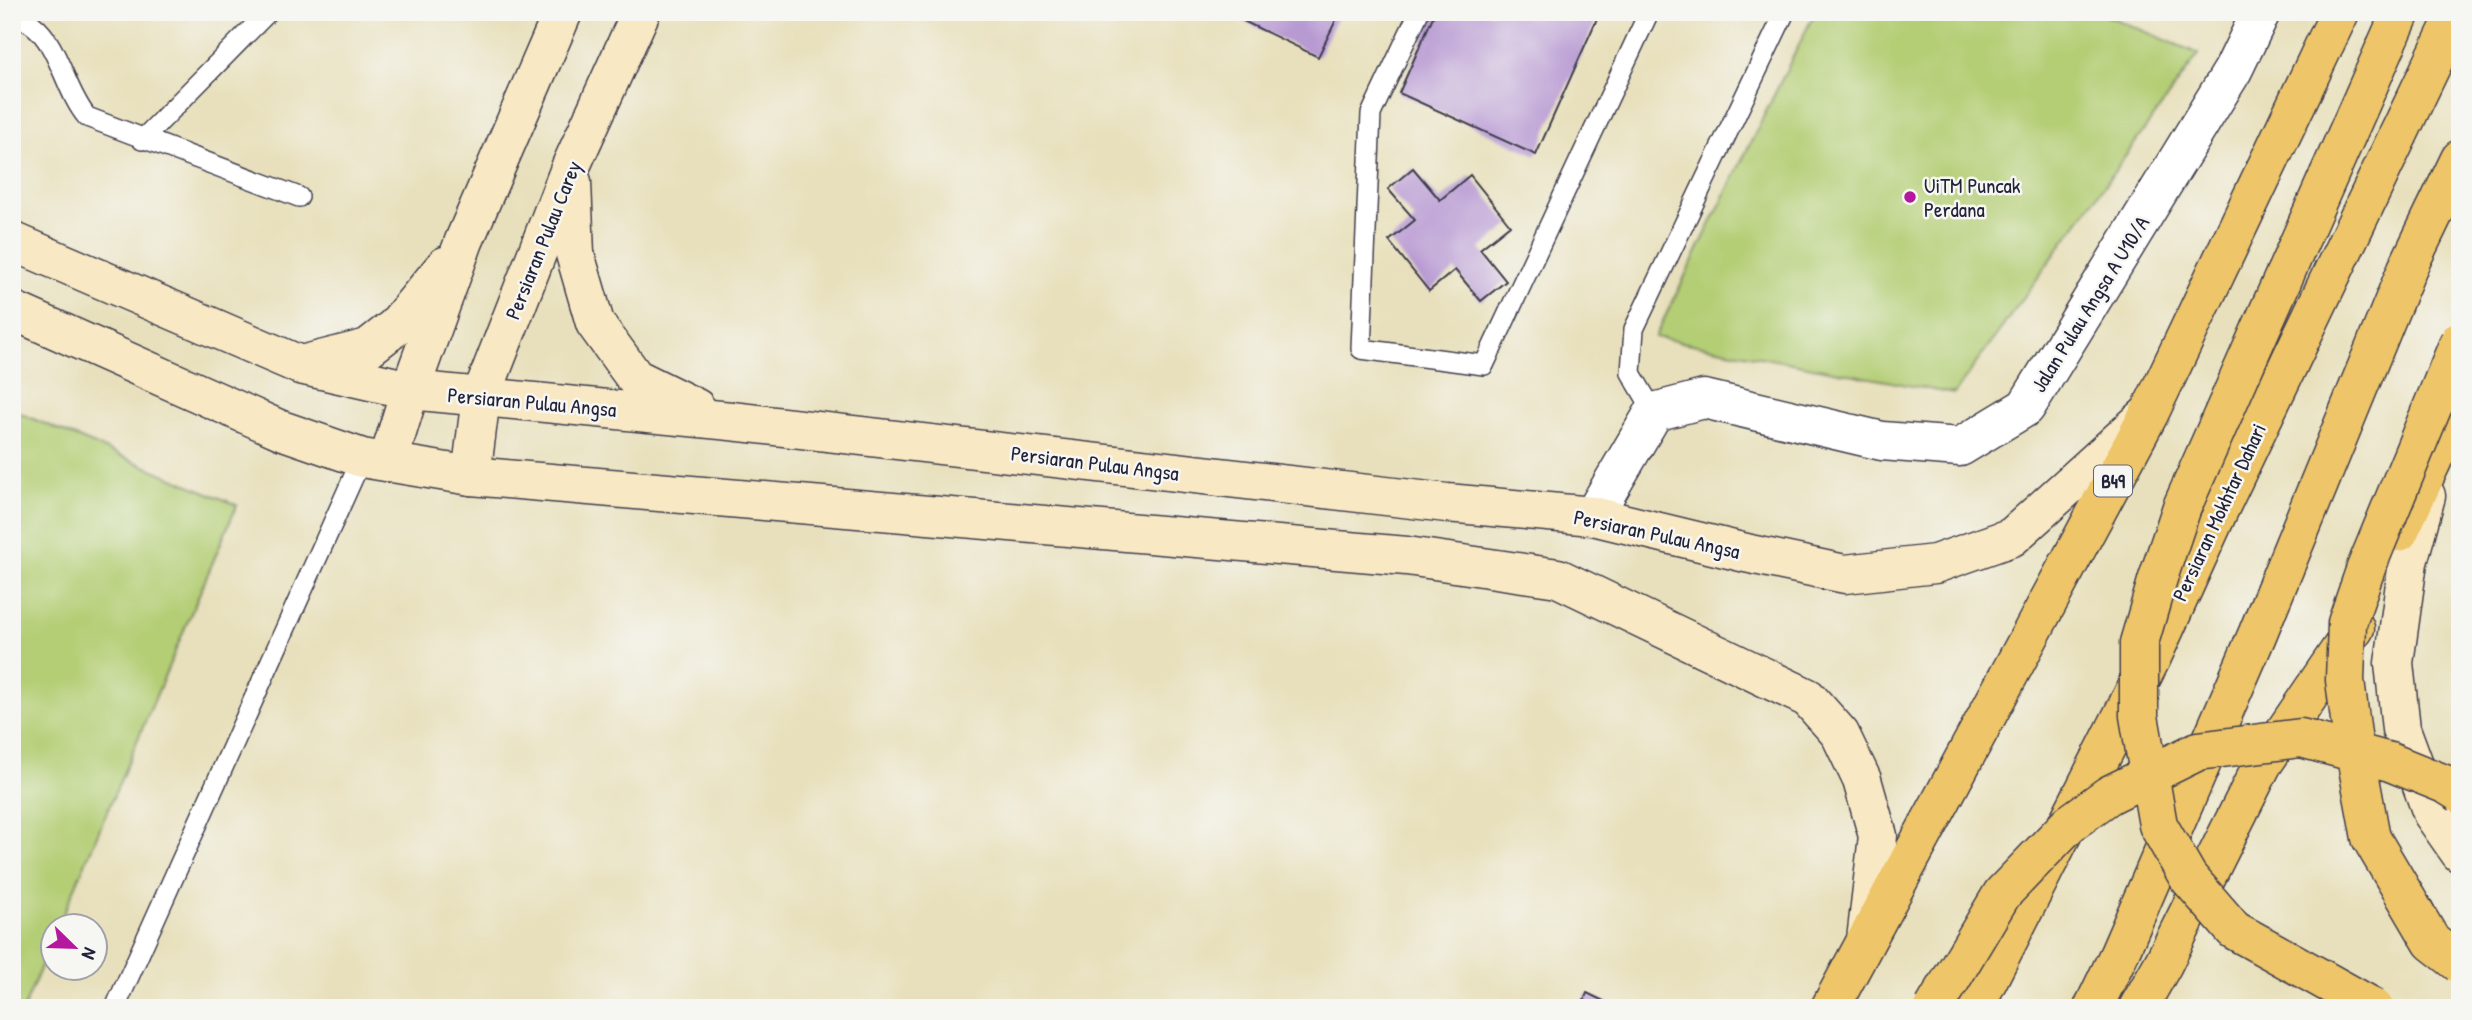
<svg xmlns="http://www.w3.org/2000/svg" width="2472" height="1020" font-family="'Patrick Hand',sans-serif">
<rect width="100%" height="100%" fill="#f6f6f2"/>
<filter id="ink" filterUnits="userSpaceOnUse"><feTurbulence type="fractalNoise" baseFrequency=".0143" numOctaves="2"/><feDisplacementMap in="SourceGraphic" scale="14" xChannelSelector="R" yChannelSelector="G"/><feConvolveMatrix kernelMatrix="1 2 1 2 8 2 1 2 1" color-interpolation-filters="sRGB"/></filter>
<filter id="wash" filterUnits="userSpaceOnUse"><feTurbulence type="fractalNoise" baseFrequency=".00686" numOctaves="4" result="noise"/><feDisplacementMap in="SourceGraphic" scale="28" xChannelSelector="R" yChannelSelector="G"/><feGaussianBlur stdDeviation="1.57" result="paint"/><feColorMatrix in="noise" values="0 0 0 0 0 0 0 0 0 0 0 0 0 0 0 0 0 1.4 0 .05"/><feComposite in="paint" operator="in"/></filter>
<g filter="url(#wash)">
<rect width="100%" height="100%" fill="#e8e0bc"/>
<g fill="#b4ce74" stroke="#6b7858" stroke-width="2">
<polygon points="1815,12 2098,12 2199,54 1954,394 1655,337"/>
<polygon points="12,410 237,505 59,925 52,926 52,940 24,1008 12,1008"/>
</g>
<g id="blocks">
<g fill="#b89ad3">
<polygon points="1238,12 1340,12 1318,57 1235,17"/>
<polygon points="1435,12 1600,12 1536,155 1399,93"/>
<polygon points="1413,168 1440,200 1470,175 1510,225 1480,249 1506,281 1481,301 1455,270 1429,291 1389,241 1415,220 1388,189"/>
<polygon points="1587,993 1618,1008 1581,1008"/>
</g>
</g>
</g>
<g filter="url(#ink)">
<use href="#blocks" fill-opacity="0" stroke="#403e4e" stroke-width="2"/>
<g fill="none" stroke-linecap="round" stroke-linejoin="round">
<g stroke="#403e4e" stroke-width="22">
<g id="lane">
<polyline points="1419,12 1371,114 1361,349 1484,365 1649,12"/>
<path d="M 12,16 C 19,19 27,21 33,25 C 59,45 65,91 87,117 L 299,197"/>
<polyline points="142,140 268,12"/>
<polyline points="1654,412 1631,373 1634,329 1785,12"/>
<polyline points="115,1008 362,458"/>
</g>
</g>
<g stroke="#403e4e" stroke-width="41">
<polyline id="street" points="1593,516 1654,412 1704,399 1882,441 1960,447 2026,407 2233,70 2261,12"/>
</g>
<g stroke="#403e4e" stroke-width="41">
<g id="secondary">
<polyline points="572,182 575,254 595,323 635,378 696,408"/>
<polyline points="12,241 300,365 410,390 731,421 1447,503 1593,516 1750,554 1845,574 1935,564 2012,537 2146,416"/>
<polyline points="12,310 281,430 362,458 471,476 1407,556 1558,578 1808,698 1840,734 1862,780 1878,836 1866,940"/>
<polyline points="305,364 368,348 395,327 445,266"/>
<polyline points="388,462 410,390 464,241 563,12"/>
<polyline points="471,476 481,397 571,166 641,12"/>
<polyline points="2426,496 2408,562 2394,663 2401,729 2432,813 2460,853"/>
</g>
</g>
<g stroke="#403e4e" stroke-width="41">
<g id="primary">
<polyline points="2399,532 2460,401"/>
<polyline points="1830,1008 2149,414 2340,12"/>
<polyline points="1974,1008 2152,657 2218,512 2457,12"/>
<polyline points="2093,1008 2119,954 2257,635 2407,269 2460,159"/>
<polyline points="2138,1008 2163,964 2262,765 2355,628"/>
</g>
</g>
<use href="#lane" stroke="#fff" stroke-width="19"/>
<use href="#street" stroke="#fff" stroke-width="38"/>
<use href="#secondary" stroke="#f8e8c3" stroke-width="38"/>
<use href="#primary" stroke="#eec569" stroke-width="38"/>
<g stroke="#403e4e" stroke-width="41" stroke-linecap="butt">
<g id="highway-bridge">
<polyline points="2460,340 2366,568 2347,623 2345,680 2352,735 2371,838 2432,942 2460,964"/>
<polyline points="1934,1008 2002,894 2069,824 2109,795 2198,751 2301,738 2390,762 2447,785 2460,793"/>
<polyline points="2374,1008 2234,930 2188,877 2158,825 2139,716 2139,643 2158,578 2182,507 2401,12"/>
</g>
</g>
<use href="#highway-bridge" stroke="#eec569" stroke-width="38"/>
</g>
</g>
<circle fill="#b5179e" stroke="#f6f6f2" stroke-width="2.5" cx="1910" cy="197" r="7"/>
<g text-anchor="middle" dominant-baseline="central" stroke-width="5" stroke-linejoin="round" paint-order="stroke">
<rect fill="#f6f6f2" stroke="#626272" stroke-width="2" x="2094" y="465.5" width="38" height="31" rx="5"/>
<g font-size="19" font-weight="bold" fill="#22223b">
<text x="2113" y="481">B49</text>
</g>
<g font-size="21" fill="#22223b" stroke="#f6f6f2" text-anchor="start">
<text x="1924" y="185">UiTM Puncak<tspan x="1924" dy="24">Perdana</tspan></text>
</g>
<g font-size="21" fill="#22223b" stroke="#f6f6f2">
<text transform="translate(543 240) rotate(-68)">Persiaran Pulau Carey</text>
<text transform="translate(2090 304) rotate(-58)">Jalan Pulau Angsa A U10/A</text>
<text transform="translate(532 402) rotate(5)">Persiaran Pulau Angsa</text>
<text transform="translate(1095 463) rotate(7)">Persiaran Pulau Angsa</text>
<text transform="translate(2219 512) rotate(-65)">Persiaran Mokhtar Dahari</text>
<text transform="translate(1657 534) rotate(12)">Persiaran Pulau Angsa</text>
</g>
</g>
<rect width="2472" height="1020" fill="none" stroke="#f6f6f2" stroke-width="42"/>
<g transform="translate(74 947) rotate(113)"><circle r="33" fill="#f6f6f2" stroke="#a1a1a9" stroke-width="2"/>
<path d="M0-5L12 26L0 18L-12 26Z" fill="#b5179e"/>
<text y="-10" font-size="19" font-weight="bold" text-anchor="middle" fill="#22223b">N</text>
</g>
</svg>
